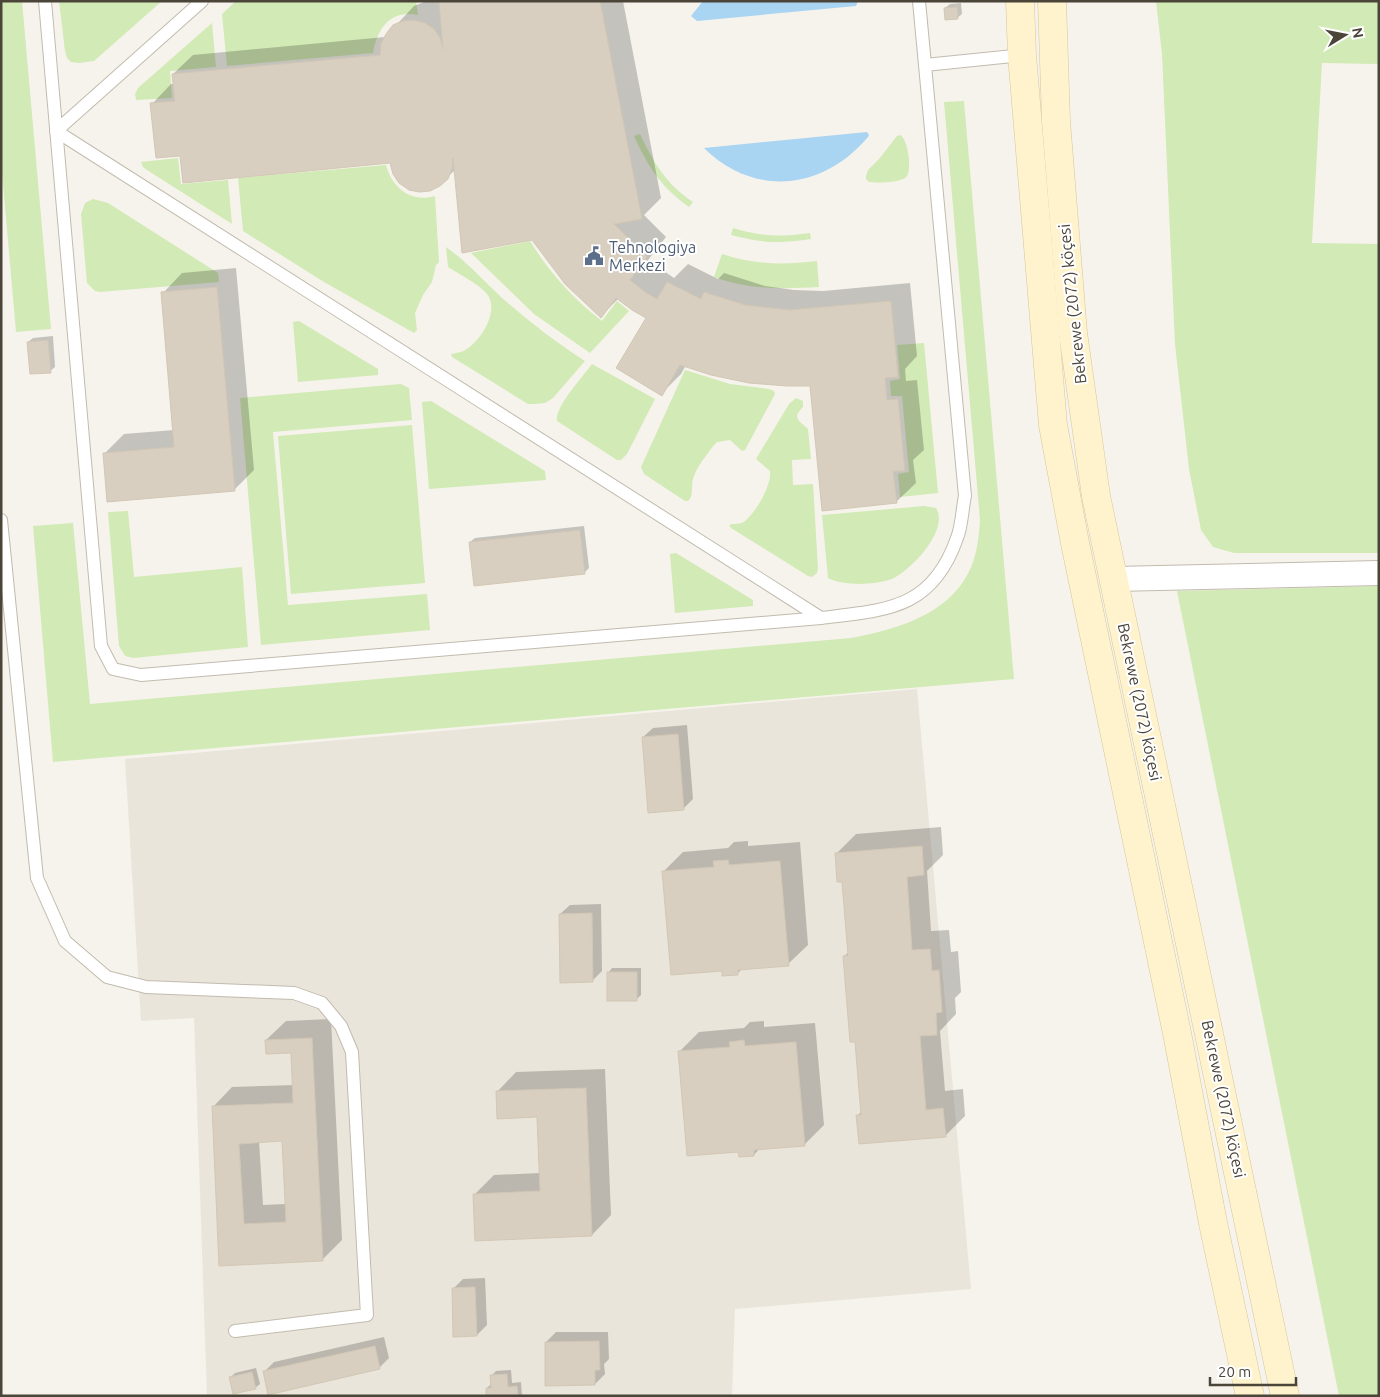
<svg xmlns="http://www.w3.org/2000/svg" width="1380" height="1397" font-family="Ubuntu,sans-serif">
<rect width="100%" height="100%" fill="#f6f3ec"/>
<polygon fill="#eae5da" points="917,689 971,1289 735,1309 732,1396 207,1396 194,1018 141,1021 125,759"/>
<g fill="#d2eab5">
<polygon points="1,1 22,1 51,329 16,332 1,161"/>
<polygon points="59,1 162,1 94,61 78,63 71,62 67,58 65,51"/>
<path d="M 236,1 L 416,1 L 418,15 C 390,9 377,29 373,53 L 227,66 L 222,14 Z"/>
<polygon points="1156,1 1379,1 1379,64 1322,63 1312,243 1379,244 1379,553 1234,553 1213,547 1201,530 1189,469 1175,344 1162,54"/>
<polygon points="212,23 216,67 170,71 172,98 136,100 135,94 138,88"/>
<path d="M 964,101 L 1014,679 L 53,762 L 33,526 L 73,523 L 90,704 L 851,638 C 899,629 955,613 973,562 C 978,548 979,534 980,520 L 944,102 Z"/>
<path d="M 640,134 C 654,163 665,183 693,202 L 689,207 C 661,187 648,167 634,136 Z"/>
<path d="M 900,135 C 908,139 912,168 907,176 C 903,183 876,183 869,182 L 866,179 L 866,176 L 868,170 L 880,158 L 897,136 Z"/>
<polygon points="178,158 181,184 228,180 232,224 147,170 143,167 141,162"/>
<path d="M 386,165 C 392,188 411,203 435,196 L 439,262 L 436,265 L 432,282 L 423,295 L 415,313 L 417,330 L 414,333 L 324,282 L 243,231 L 238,178 Z"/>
<polygon points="93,199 108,203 218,273 219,282 100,292 95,291 87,283 81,214 85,203"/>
<path d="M 733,228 C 764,237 779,237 810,233 L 811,239 C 779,244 762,243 731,235 Z"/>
<path d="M 530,241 C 549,272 573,299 602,321 L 617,301 L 629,311 L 590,353 L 534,314 L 471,253 Z"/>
<path d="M 446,247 C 466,261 482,279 500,296 C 527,320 554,341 585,361 L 553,398 L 545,403 L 535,404 L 528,404 L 452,357 L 451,354 C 455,353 461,353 465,350 C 481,341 500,310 487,294 C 478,283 460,275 448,267 Z"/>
<path d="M 722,254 C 755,265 783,265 817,261 L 819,287 C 783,289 749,290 714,277 Z"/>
<polygon points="299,321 378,369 378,375 298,382 293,322"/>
<polygon points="924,343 938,493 900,497 898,474 909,472 902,396 891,396 890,381 900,379 897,345"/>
<path d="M 592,364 L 655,399 L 627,454 L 621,460 L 617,460 L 557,421 C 555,406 583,377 592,364 Z"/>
<path d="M 685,370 L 730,384 L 769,389 L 774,391 L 775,394 L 745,450 L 742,451 L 730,440 L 717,442 L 714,445 C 706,456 697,466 693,479 C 691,486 694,496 688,501 L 685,501 L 644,474 L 641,467 Z"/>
<polygon points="401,384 409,388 412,420 273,432 288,605 427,594 430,630 261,645 240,398"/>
<path d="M 796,398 L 803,401 L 803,407 C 791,419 800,421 808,429 L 811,459 L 792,460 L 793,485 L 813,484 L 818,568 L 817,573 L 812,577 L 808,576 L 731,528 L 729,525 C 734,523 741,525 745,521 C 756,512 772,485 770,471 L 756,459 L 789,404 Z"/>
<polygon points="431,401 545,471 546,480 429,489 422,402"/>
<polygon points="412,425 425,583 291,594 278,436"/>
<path d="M 924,506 L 936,508 C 950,530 909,573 889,580 C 873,585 843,586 828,578 L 822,515 Z"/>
<polygon points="128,511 134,577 242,567 248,647 133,658 125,656 119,646 108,512"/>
<polygon points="676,553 753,600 753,606 675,613 670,554"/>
<polygon points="1379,586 1379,1396 1339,1396 1177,591"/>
</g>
<g fill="#a9d4f2">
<polygon points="703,1 858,1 856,6 697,21 691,16"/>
<path d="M 867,132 L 869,135 L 868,137 C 823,190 755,198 704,148 Z"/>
</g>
<g fill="#0003" fill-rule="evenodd">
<polygon points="430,1 623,1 661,198 644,215 666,237 648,260 674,278 688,264 718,279 724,273 765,286 794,290 823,291 910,283 917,356 905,369 906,381 917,380 924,450 913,460 916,483 896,502 811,385 686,365 681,374 661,394 648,317 619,298 601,316 533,239 456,169 439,185 391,162 181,154 152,104 171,84 174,84 173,74 193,55 385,37 414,6 424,2"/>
<polygon points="961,3 962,14 957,18 945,8 950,4"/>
<polygon points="236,268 254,470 234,490 104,454 124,434 174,430 163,293 182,273"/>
<polygon points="53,336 55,367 50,371 28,342 33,338"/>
<polygon points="584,526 589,568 584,573 470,542 475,538"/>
<polygon points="687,725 693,799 683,809 643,737 653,728"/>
<polygon points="941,827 943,855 927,871 931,931 949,930 951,952 958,951 961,992 955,998 956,1014 940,1031 945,1091 963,1089 965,1116 945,1136 857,1116 862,1111 856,1040 844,956 849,952 843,881 836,854 856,834"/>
<polygon points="748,841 748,846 800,842 808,945 788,964 743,968 737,974 724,970 664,871 683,852 728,848 734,842"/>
<polygon points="601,904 602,971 592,981 560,914 570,905"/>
<polygon points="612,968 641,968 641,995 637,999 608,973"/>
<path d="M 331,1019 L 342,1240 L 322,1260 L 221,1265 L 213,1107 L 232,1087 L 294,1085 L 292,1052 L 266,1040 L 286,1021 ZM 283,1140 L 286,1204 L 263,1205 L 259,1141 Z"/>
<polygon points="764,1021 764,1027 815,1023 824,1125 804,1145 760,1148 754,1155 739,1150 679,1052 699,1032 744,1028 750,1022"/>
<polygon points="605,1069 611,1215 592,1235 474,1195 494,1175 540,1173 538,1116 497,1092 516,1072"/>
<polygon points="485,1278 487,1325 477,1335 453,1289 463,1279"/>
<polygon points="556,1332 608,1332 609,1359 604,1364 605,1374 595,1384 546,1342"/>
<polygon points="384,1337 389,1358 379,1368 264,1372 274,1362"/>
<polygon points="256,1368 260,1384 255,1388 231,1377 235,1373"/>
<polygon points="511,1370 512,1383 521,1382 522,1396 487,1396 487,1388 492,1383 491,1376 496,1371"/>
</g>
<g fill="#d8cfc1" stroke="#d3c7b4" fill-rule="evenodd">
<polygon points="439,1 600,1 642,219 614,224 647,257 630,280 645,292 657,299 667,282 701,299 704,292 745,305 789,310 891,301 898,377 885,378 887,400 898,399 905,471 893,471 897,503 822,511 810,386 787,386 749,383 711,375 680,365 662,396 616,368 646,318 632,310 616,298 601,318 565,284 532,240 462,253 453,158 452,169 448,179 440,186 430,191 419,192 409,190 399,183 393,174 390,163 183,183 180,156 156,158 150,103 175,101 172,74 380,55 381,44 386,34 393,25 403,21 414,20 425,23 434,29 440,38 443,49"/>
<polygon points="957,7 958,19 945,20 944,8"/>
<polygon points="217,287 235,491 107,502 103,453 174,447 161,292"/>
<polygon points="48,340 51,373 30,374 27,342"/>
<polygon points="580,530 585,574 474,586 469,542"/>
<polygon points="678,734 684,810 648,813 642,737"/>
<polygon points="922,846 924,875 907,877 912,950 930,949 932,971 939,970 942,1012 936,1013 937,1035 920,1036 926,1110 943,1108 946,1137 859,1144 856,1115 861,1115 855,1042 850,1042 843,956 848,955 842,882 837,882 835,853"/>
<polygon points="728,860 729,865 780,861 789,966 738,970 738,975 722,976 722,971 671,975 662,871 714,867 713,861"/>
<polygon points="592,913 593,982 560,983 559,914"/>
<rect x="607" y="972" width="30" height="29"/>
<path d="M 312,1038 L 323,1261 L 219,1266 L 212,1106 L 293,1103 L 291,1053 L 266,1054 L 265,1040 ZM 282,1141 L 286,1222 L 244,1224 L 239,1144 Z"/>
<polygon points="744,1040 745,1046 796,1042 805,1146 754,1150 754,1156 739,1157 738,1152 687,1156 678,1051 730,1047 729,1042"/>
<polygon points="586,1088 592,1236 475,1241 473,1194 540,1191 537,1117 497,1119 496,1091"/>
<polygon points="475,1287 477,1336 453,1337 452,1288"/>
<polygon points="599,1341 600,1370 595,1370 595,1385 545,1386 545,1342"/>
<polygon points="375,1346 380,1369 268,1395 263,1371"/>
<polygon points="252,1372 256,1389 233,1394 229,1377"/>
<polygon points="507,1374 508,1387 517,1386 518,1396 486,1396 486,1388 491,1388 490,1375"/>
</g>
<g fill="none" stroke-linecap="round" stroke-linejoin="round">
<g stroke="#c2bbae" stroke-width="14">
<g id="lane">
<path d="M 45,1 L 101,646 L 113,669 L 141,675 L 821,618 C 886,610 932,610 957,538 C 962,526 962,510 965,496 L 925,65 L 1022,55"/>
<polyline points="202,1 56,131 821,618"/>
<polyline points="919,1 925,65"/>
<polyline points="1,520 37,878 65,941 107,977 146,987 294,993 322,1003 341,1026 352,1052 367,1315 235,1331"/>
</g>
</g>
<g stroke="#c2bbae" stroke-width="26">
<polyline id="street" points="1114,579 1379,573"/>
</g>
<g stroke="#d6c79b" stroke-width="29">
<g id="secondary">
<polyline points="1020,1 1022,55 1053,425 1075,543 1177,1033 1213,1223 1250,1396"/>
<polyline points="1052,1 1056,121 1073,333 1096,496 1285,1396"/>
</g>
</g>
<use href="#lane" stroke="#fff" stroke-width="12"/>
<use href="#street" stroke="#fff" stroke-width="24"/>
<use href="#secondary" stroke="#fff3cd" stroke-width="28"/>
</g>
<defs>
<g id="civic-bare" transform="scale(1.5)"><path d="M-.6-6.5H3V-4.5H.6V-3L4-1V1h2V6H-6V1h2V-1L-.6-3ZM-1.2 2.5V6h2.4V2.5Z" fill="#5c6f8a" stroke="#fff" stroke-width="2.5" paint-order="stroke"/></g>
</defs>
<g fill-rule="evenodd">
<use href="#civic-bare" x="594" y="256"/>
</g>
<g text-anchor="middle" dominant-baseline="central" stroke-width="4" stroke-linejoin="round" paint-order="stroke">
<g font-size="16" fill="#4e5e75" stroke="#fff" text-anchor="start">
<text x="609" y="247">Tehnologiya<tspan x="609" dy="18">Merkezi</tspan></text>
</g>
<g font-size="16" fill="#4b4439" stroke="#fff">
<text transform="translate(1072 304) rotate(-96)">Bekrewe (2072) köçesi</text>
<text transform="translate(1140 702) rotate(78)">Bekrewe (2072) köçesi</text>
<text transform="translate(1224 1099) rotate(78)">Bekrewe (2072) köçesi</text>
</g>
</g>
<rect width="1380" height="1397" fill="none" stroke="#4b4439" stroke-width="5"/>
<g transform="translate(1345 35) rotate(80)" stroke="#ffffff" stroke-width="4" paint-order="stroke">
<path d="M0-4L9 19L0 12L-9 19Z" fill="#4b4439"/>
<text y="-8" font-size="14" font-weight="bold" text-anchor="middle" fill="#4b4439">N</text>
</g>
<path d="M1210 1377v8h86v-8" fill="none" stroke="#4b4439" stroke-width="2.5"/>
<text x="1218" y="1377" font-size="15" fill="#4b4439" stroke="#ffffff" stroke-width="4" paint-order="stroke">20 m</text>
</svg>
